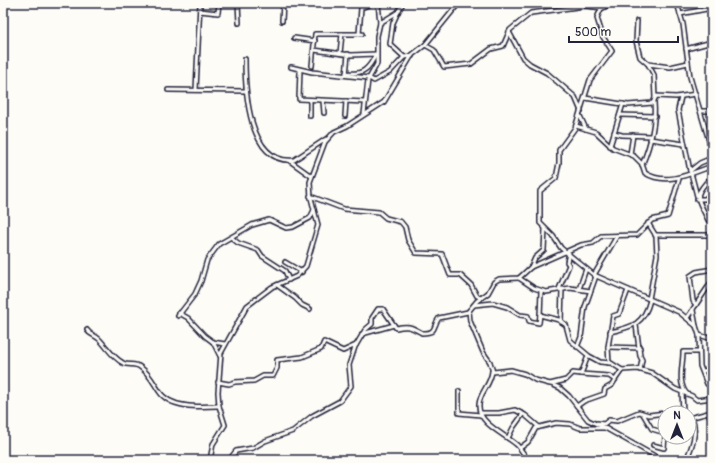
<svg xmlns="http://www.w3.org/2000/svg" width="715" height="463" font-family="Pangolin,sans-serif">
<rect width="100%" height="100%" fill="#fdfcf7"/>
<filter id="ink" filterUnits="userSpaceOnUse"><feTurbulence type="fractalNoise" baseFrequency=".025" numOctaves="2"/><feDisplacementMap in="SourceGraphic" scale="8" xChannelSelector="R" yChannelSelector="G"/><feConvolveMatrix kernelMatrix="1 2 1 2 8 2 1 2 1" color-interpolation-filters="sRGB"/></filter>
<g filter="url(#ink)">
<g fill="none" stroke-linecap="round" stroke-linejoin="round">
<g stroke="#22223b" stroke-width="6">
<g id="minor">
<polyline points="238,3 239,23"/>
<polyline points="612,3 601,9 597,18 603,37 612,51 590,80 575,128 559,150 559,163 556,178 540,191 540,223 553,236 561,248 594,275 679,312 696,326 699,335 712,339"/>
<polyline points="677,3 683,24 690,77 712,151"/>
<polyline points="238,4 248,3"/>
<polyline points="200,11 218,13 219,3"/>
<polyline points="398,12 393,23 390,44 404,57 412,56"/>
<polyline points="680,14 712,8"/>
<polyline points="282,21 283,3"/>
<polyline points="637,21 636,41 640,57 648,64 654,75 655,98"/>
<polyline points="380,23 398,12 403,3"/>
<polyline points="509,32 523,58 530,64 547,73 575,97 581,111"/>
<polyline points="359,34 361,8 373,3"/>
<polyline points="294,38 315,41"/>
<polyline points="425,45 434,50 444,67 471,64 491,49 503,46 510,30 531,13 585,6 602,8"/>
<polyline points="686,49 712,42"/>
<path d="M 314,50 L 351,55 L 376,54 C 369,69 363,75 346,73"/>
<polyline points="340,53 342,34"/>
<path d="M 245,59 C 245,89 248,165 294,160 L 326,139"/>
<polyline points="648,64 670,67 688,63"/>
<polyline points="312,66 315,34 362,34"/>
<polyline points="291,67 312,72 369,78"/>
<polyline points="300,70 299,99 365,102"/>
<polyline points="346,75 348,54"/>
<polyline points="369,78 374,81 390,72 404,57"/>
<polyline points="168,90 246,91"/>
<polyline points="196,90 200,3"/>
<polyline points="681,97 678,110 690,171"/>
<polyline points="585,98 628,105 653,103 656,96 676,97 696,94"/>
<polyline points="323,101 324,113"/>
<polyline points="701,111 712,111"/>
<polyline points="364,114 368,80 377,64 377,36 380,23 378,3"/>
<polyline points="620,115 655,116"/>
<polyline points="310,116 310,100"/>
<polyline points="345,116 346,101"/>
<polyline points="580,116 586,129"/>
<path d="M 576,126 L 596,132 L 613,148 L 634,156 L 642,164 L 645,173 C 666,186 690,174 712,166"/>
<polyline points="614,133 622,135 651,136"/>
<polyline points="650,139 684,144"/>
<polyline points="610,146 623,104"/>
<polyline points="630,154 633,135"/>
<polyline points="290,161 311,176"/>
<path d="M 642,165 C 650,146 656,123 654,102"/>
<polyline points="690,171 700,163 712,158"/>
<polyline points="691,173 697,196"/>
<polyline points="310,196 344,209 379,212 386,218 401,222 405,227 408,240 416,253 442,254 450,275 460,275 471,285 477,296 481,298"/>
<polyline points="697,199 705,199 712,193"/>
<path d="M 708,220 C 697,196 692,197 712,176"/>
<polyline points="648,223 656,236 657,255 649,299"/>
<polyline points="655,235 712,235"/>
<polyline points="232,238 238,243 258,250 262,256 285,271 289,280"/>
<polyline points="285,262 302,272"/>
<polyline points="531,267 535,258 544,250 545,229"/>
<polyline points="594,275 617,236"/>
<polyline points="519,278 534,288 546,292 570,288 591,291"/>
<polyline points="277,285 295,298 302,305 310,309"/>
<polyline points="559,289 569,265 567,262 569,253"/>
<polyline points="579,289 586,269"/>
<polyline points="474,305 493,303 507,307 520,315 528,316 529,321 539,323 540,315 559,320 566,325 570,340 589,356 600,362 611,363 622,370 638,369 652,373 675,389 692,396 697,400 712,398"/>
<polyline points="696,305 693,301 690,276 696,272 712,269"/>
<polyline points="693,310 696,326"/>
<polyline points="469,311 470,321 483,352 490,362 493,372 511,370 525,374 535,380 550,384 566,380 573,373 581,374 588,356"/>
<polyline points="179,313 188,318 205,336 213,342 220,356"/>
<polyline points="178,316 195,294 201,281 207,260 219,244 252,225 269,220 286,228 293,227 310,218 314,210"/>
<polyline points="540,316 541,291"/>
<polyline points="687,318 712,281"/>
<polyline points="561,322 562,289"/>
<polyline points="636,325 640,356 642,360 640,370"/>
<path d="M 87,330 C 90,335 95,335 99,339 C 107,347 112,357 123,363 C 128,366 135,363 140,367 C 149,373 153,382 159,391 C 170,409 200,407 219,406"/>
<path d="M 610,332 C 633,327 644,324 650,300"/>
<polyline points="362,334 394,325"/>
<polyline points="699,335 700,366 707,384 712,388"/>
<polyline points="213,342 225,344"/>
<polyline points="577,347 581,337 585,307 596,276"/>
<polyline points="608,347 640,348"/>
<polyline points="609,363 608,347 613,316 619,314 628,290"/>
<path d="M 492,371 C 491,385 479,393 479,405 C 478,424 505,434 517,445 C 521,449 524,455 528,460"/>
<polyline points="703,371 712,369"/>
<polyline points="581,374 609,376 615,380 622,370"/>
<polyline points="218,382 229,384 235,382 254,381 263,376 273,376 277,368 277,360 302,357 321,349 324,342 343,351 356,345"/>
<polyline points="551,384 560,388 569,396 588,420 605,428"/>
<polyline points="459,391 459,413 481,415"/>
<polyline points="682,391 683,413"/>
<path d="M 687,394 C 677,383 683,366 683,352 L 698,352"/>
<polyline points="577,406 584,401 604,394 605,389 612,385 615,380"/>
<polyline points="481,413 499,413 515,410 525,415 539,427"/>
<polyline points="643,414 652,429 665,433"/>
<polyline points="689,418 712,412"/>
<polyline points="597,423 604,424 609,420 617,421 639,412 649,415 665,413"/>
<polyline points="508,438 513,428 523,414"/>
<polyline points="653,445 664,448 665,437"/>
<polyline points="520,448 528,442 536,428 556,423 570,424 580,428 605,428 662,460"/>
<polyline points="210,460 213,444 225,425 219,406 218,392 221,353 247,306 272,287 297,276 306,266 318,225 311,198 310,182 325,142 334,132 347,126 384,102 412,55 425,45 459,3"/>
<path d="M 229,460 L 236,451 L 253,448 L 265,441 L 293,431 L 312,416 L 340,401 L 351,386 L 349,365 L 355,347 L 365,330 L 372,324 L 372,318 L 378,309 L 383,309 L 396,328 C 409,325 411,327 422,333 C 438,333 432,327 439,318 L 468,312 L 477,301 L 488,293 L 494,282 L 499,279 L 519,278 L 531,267 L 581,245 L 593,243 L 601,236 L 637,235 L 652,220 L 668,216 L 679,179"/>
<path d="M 686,460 C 692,447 698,432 692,418"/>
</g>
</g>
<use href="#minor" stroke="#fdfcf7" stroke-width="3"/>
</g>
</g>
<rect width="715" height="463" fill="none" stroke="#fdfcf7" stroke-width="16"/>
<rect x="8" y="8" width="699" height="447" fill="none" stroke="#22223b" stroke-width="1.5" filter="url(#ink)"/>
<g transform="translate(677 425)"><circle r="19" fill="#fdfcf7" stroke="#a5a5ac"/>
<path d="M0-3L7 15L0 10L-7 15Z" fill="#22223b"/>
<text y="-6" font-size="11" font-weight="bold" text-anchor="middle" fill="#22223b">N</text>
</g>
<path d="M569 36v6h109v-6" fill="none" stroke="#22223b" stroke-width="2"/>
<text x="575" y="36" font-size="12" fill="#22223b" stroke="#fdfcf7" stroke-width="3" paint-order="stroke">500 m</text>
</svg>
